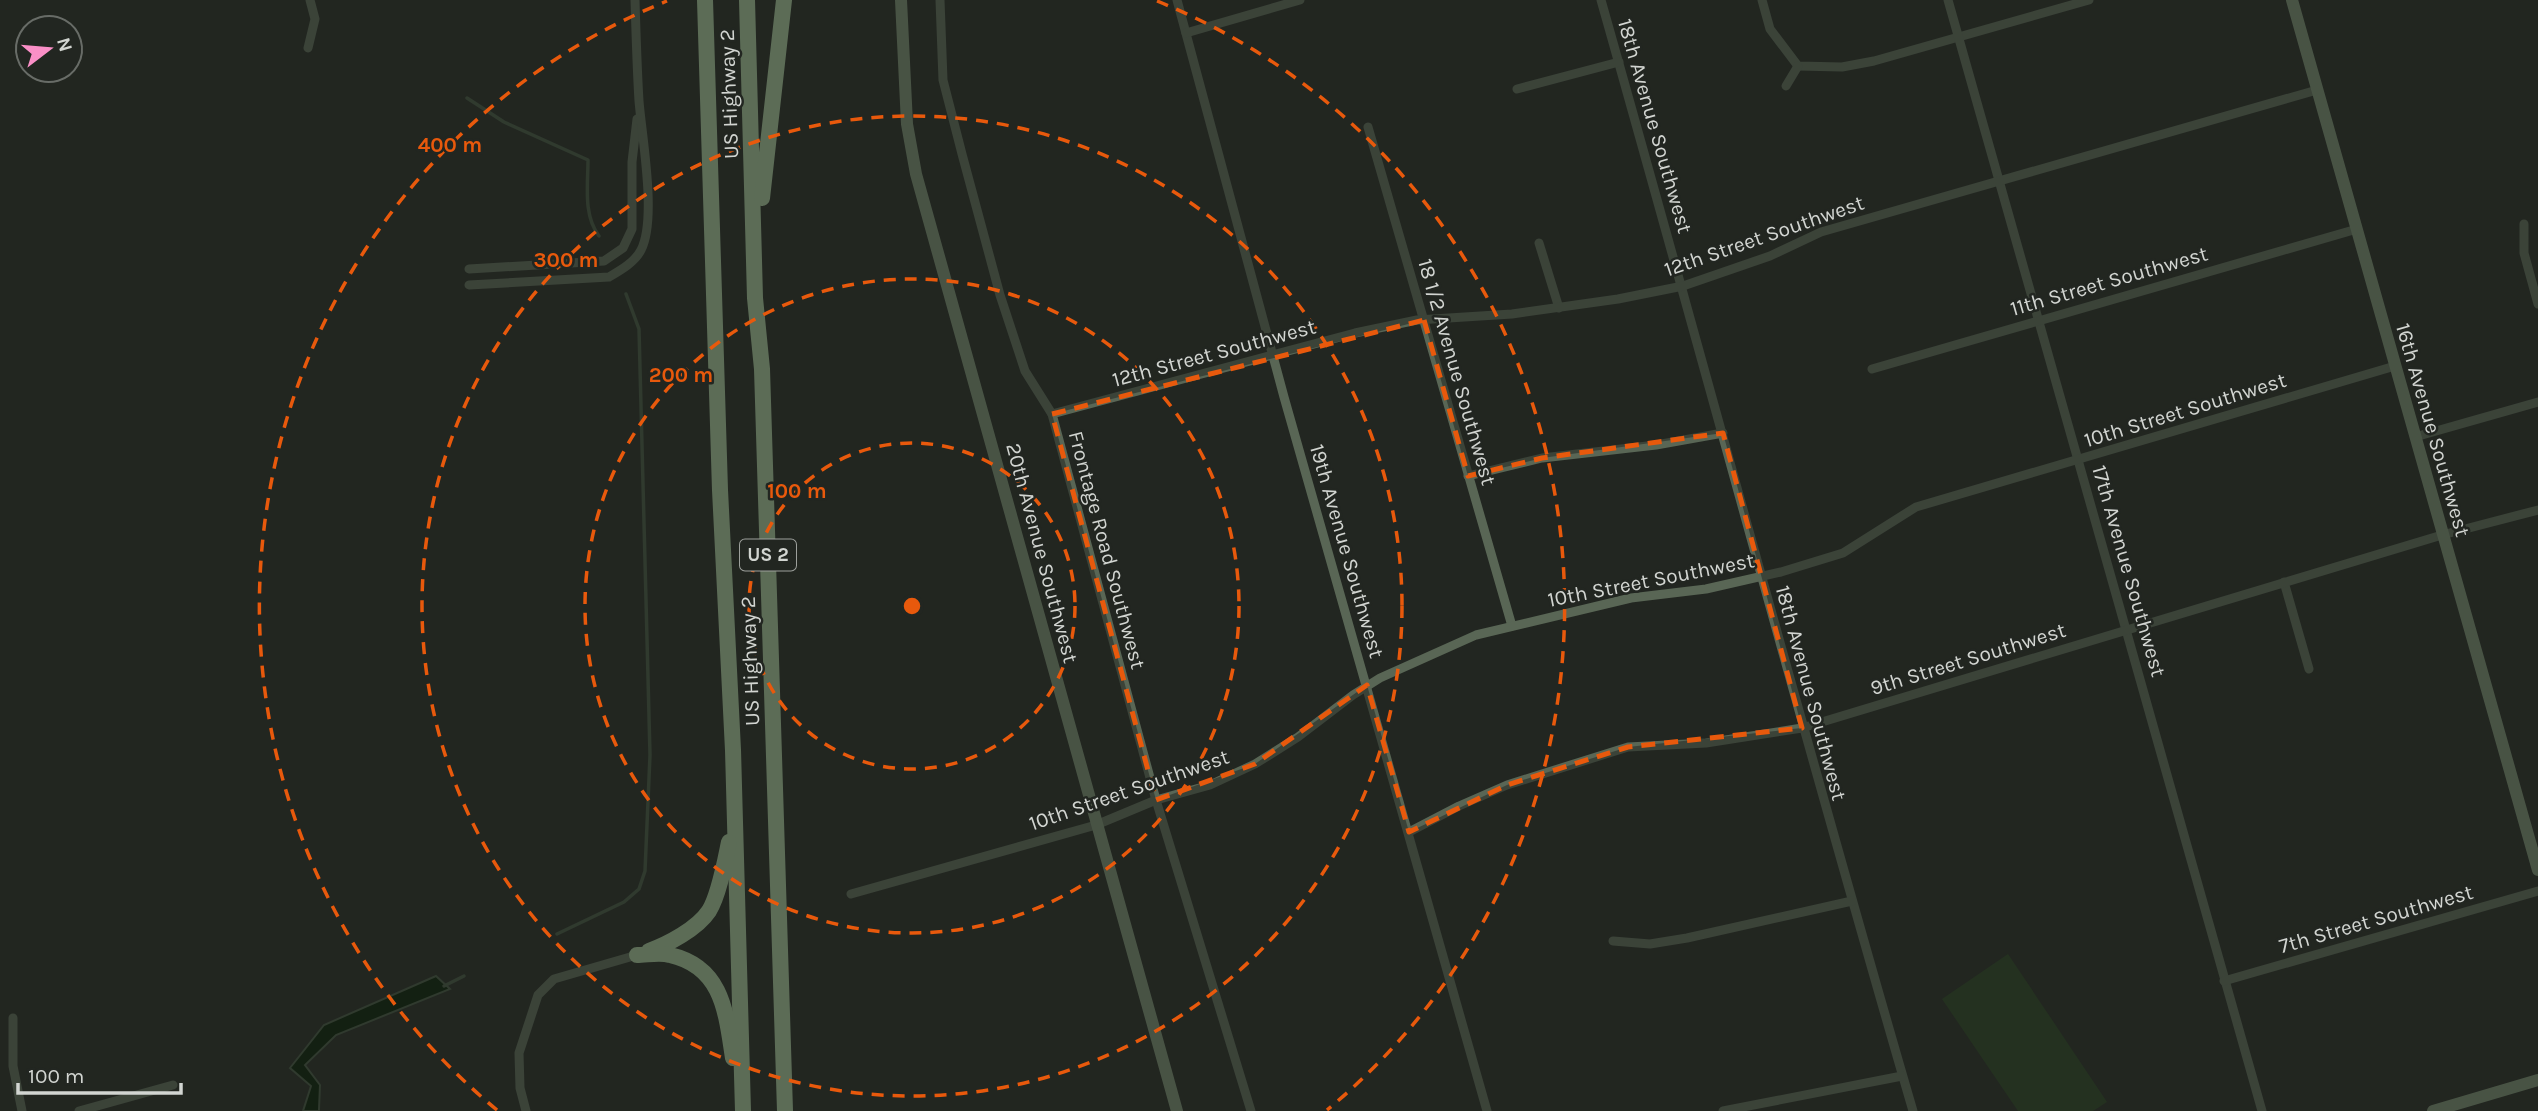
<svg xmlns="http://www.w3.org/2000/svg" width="2538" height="1111" font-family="Karla,sans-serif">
<rect width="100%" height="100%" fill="#222621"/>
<polygon fill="#273f1f" points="2008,954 2107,1102 2093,1111 2018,1111 1942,999"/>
<polygon fill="#021a00" stroke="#40523f" stroke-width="2" points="436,976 450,989 336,1035 305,1065 320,1085 319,1109 319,1111 303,1111 311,1086 290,1068 324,1025"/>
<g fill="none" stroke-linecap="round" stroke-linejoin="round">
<g stroke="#40523f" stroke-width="3.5">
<path d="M 467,98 L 504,122 L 588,160 C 588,185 583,215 599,236"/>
<polyline points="557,934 624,902 639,889 645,871 650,755 639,329 626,294"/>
<polyline points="444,986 464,976"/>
</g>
<g stroke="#596655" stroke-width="9">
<polyline points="940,0 943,80 962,154 1000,295 1025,371 1052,414 1156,800 1251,1111"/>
<polyline points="1177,0 1284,397 1487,1111"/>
<path d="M 1601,0 C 1706,370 1805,742 1913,1111"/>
<polyline points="1762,0 1770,29 1798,66 1842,67 1874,61 2089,0"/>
<polyline points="1948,0 2262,1111"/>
<polyline points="1186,33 1300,0"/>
<polyline points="308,48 315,19 310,0"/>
<polyline points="1786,86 1798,66"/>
<polyline points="1517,89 1619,62"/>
<polyline points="1368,127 1512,626"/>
<polyline points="2524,224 2524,253 2538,304"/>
<polyline points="1539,243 1559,308"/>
<polyline points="469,269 604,261 623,248 632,229 632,162 637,119"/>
<path d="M 469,285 L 609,277 C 621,270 635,262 641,250 C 657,219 642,138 639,101 C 637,68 636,34 635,0"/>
<polyline points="1872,369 2357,229"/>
<polyline points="1052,414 1355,333 1417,320 1512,314 1618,299 1683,286 1770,256 1821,232 2317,90"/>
<polyline points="2415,437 2538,402"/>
<polyline points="1468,476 1542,458 1656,445 1723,433"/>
<polyline points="2284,582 2309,669"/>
<polyline points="1409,832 1459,806 1507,785 1628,747 1706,743 1802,728 2442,535 2538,510"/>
<polyline points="851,894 1096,825 1156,800 1210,785 1255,764 1298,737 1353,695 1380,678 1476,635 1631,598 1706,589 1781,572 1843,553 1916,507 2395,366"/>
<polyline points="1613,941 1650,944 1687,938 1852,901"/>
<polyline points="2224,981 2538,891"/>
<polyline points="13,1018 13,1066 22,1111"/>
<polyline points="79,1111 173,1085"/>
<polyline points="526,1111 520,1088 519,1053 538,995 554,979 637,955"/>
<polyline points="1723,1111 1902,1076"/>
</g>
<g stroke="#778b70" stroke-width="12">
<polyline points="901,0 907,124 916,174 1177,1111"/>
<polyline points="2292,0 2538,870"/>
<polyline points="2433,1111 2538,1080"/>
</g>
<g stroke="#a2c298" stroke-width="16">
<polyline points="705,0 720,490 733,750 743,1111"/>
<polyline points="747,0 755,298 762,369 785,1111"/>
<polyline points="762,198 784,0"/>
<path d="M 649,951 C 668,944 697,929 709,911 C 719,895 725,861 729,842"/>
<path d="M 637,955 C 647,955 660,952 670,955 C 723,967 726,1013 733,1058"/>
</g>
</g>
<path d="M0 0H2538V1111H0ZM 1424,320 L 1468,476 L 1542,458 L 1723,433 L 1802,728 L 1628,747 L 1507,785 L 1409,832 L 1367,685 L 1255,764 L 1156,800 L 1052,414 Z" fill="#222621" fill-opacity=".55" fill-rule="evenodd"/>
<path fill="none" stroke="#e8590c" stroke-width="5" stroke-dasharray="14 9" stroke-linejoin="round" d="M 1424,320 L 1468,476 L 1542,458 L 1723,433 L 1802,728 L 1628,747 L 1507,785 L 1409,832 L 1367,685 L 1255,764 L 1156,800 L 1052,414 Z"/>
<g fill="none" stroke="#e8590c" stroke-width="3.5" stroke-dasharray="12 9">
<circle cx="912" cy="606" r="163"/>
<circle cx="912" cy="606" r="327"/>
<circle cx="912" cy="606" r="490"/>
<path d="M497 1110A653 653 0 0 1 667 1M1157 1A653 653 0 0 1 1327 1110"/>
</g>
<g text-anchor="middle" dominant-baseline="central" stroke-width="5" stroke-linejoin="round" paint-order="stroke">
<rect fill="#222621" stroke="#9da09c" stroke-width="2" x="740" y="539.5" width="56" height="31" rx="5"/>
<g font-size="19" font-weight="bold" fill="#d2d5d1">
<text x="768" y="555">US 2</text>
</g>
<g font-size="21" fill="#d2d5d1" stroke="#222621">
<text transform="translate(729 94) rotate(-92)">US Highway 2</text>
<text transform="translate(1655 126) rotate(74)">18th Avenue Southwest</text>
<text transform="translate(1764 236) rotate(-19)">12th Street Southwest</text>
<text transform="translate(2109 281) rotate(-16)">11th Street Southwest</text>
<text transform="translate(1214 353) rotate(-15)">12th Street Southwest</text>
<text transform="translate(1457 372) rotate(74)">18 1/2 Avenue Southwest</text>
<text transform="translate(2185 410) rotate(-17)">10th Street Southwest</text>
<text transform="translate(2433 430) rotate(74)">16th Avenue Southwest</text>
<text transform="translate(1107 550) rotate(75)">Frontage Road Southwest</text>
<text transform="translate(1347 551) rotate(74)">19th Avenue Southwest</text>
<text transform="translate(1042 553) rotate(75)">20th Avenue Southwest</text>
<text transform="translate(2129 571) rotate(74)">17th Avenue Southwest</text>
<text transform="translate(1651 580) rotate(-11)">10th Street Southwest</text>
<text transform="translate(1968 659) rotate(-17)">9th Street Southwest</text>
<text transform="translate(750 661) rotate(-92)">US Highway 2</text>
<text transform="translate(1811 693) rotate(75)">18th Avenue Southwest</text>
<text transform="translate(1129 790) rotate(-19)">10th Street Southwest</text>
<text transform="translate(2376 919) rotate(-16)">7th Street Southwest</text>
</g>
</g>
<circle cx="912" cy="606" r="10" fill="#e8590c" stroke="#222621" stroke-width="3.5"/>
<g font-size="21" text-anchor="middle" font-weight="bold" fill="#e8590c" stroke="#222621" stroke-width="5" stroke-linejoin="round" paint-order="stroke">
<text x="450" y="152">400 m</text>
<text x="566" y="267">300 m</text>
<text x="681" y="382">200 m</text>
<text x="797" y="498">100 m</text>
</g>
<g transform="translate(49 49) rotate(74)"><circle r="33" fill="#222621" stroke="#686c67" stroke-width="2"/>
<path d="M0-5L12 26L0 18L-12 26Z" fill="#fa8fc7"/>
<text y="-10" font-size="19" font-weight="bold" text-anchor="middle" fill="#d2d5d1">N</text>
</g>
<path d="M18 1083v10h163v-10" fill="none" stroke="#d2d5d1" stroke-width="3.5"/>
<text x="28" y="1083" font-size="21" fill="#d2d5d1" stroke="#222621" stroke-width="5" paint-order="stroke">100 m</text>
</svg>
